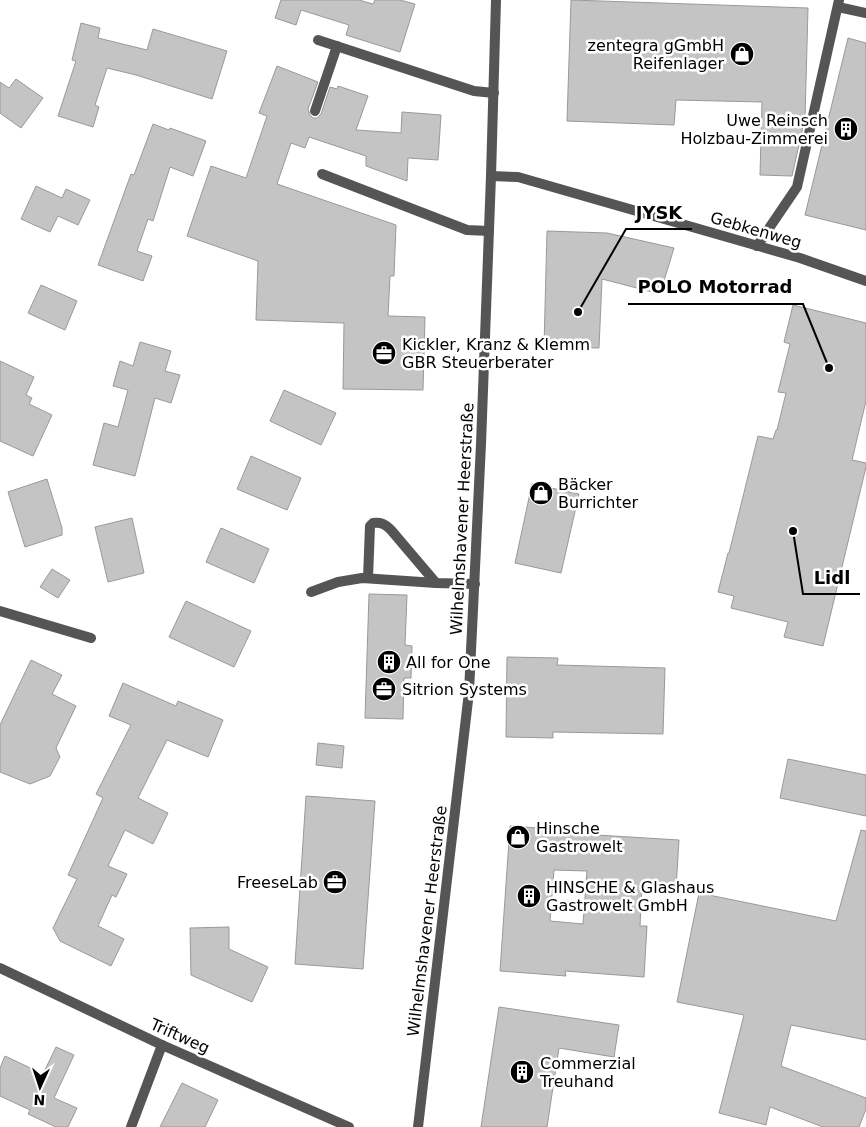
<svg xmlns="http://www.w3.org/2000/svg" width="866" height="1127" font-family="'DejaVu Sans',sans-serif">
<rect width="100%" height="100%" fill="#fff"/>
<g fill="#c4c4c4" stroke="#999" fill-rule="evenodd">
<polygon points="281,0 359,0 373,4 375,0 400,0 415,4 400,52 346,35 349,25 301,10 296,25 275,18"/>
<polygon points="571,0 808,8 805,118 792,176 760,175 762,102 676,100 674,125 567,121"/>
<polygon points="81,23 100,28 98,38 147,50 153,29 227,51 212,99 136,75 107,68 95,105 99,107 93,127 58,116 76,61 72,60"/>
<polygon points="848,38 866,43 866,230 805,215"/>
<polygon points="277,66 318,82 308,109 310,115 313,118 317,118 321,114 330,87 337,89 338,86 368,96 356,130 401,133 402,112 441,115 438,160 408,158 407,181 366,166 366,156 309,137 305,148 291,143 277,184 396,225 394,276 390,276 388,316 425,317 423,390 343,389 344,323 256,320 258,261 187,236 211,166 246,178 267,116 259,113"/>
<polygon points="16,79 43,98 21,128 0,113 0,82 9,88"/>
<polygon points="153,124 169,130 170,128 206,141 193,176 170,167 153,221 148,219 137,251 152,256 143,281 98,265 131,174 134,175"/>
<polygon points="36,186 62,198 66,189 90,200 78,225 58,216 50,232 21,219"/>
<polygon points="547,231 607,233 674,248 660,294 602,279 599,348 544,347"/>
<polygon points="41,285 77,301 65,330 28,313"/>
<polygon points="793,305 866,323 866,401 852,460 866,463 866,467 823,646 784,637 788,622 731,608 734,596 718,592 728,553 729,553 758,436 773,439 776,430 777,430 786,393 778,392 790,344 784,342"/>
<polygon points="140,342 171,351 165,371 180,375 171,403 155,398 135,476 93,465 104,423 118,427 128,390 113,386 120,361 133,366"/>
<polygon points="0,361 34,377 26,395 32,398 29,404 52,415 33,456 0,441"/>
<polygon points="284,390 336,413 321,445 270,421"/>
<polygon points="251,456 301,478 287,510 237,489"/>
<polygon points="47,479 62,528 62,535 25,547 8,492"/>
<polygon points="532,484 579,494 561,573 515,563"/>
<polygon points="132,518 144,573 108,582 95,527"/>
<polygon points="221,528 269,549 254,583 206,562"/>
<polygon points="52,569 70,580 58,598 40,587"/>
<polygon points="369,594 407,595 405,645 412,646 411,678 404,678 403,719 365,718"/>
<polygon points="186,601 251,631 234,667 169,637"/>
<polygon points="507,657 558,658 557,665 665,668 663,734 553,732 553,738 506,737"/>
<polygon points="31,660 62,675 52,694 76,706 56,748 60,757 50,776 30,784 0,772 0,725"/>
<polygon points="123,683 176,706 178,701 223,720 208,757 167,740 138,798 168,813 153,844 125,830 108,866 127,874 116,897 112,895 98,926 124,939 111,966 60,941 53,928 77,879 68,875 103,798 96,794 131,725 109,716"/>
<polygon points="318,743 344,746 342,768 316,765"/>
<polygon points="788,759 866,775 866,816 780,798"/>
<polygon points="306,796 375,801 363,969 295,964"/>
<path d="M 510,826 L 565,830 L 564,833 L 679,840 L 676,888 L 642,886 L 640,926 L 647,926 L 644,977 L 565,971 L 566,976 L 500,971 ZM 554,870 L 587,871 L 583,924 L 550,921 Z"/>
<polygon points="861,830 866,831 866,1040 791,1025 781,1066 866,1098 866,1109 859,1127 823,1127 770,1107 766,1125 719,1113 744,1015 677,1002 699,893 836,921"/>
<polygon points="229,927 229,949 268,967 252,1002 191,975 190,928"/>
<polygon points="499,1007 619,1025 614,1057 559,1048 547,1127 481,1127"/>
<polygon points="56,1047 74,1055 54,1098 77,1108 68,1127 56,1127 28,1114 30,1110 0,1096 0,1068 5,1056 43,1074"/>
<polygon points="182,1083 218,1100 205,1127 160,1127"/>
</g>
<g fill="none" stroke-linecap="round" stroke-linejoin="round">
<g stroke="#555" stroke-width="10">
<polyline points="838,7 866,13"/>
<polyline points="318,40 474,91 494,93"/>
<polyline points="315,111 337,46"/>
<polyline points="322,174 467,230 489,231"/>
<polyline points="757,246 797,187 839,0"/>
<path d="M 368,578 L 370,526 L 373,523 C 381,522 385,524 391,530 L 436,583"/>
<polyline points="311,592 338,582 362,578 436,583 475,584"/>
</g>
<g stroke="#555" stroke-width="10">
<polyline points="491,176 518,177 800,258 866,281"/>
<polyline points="0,611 91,638"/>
<polyline points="0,968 162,1045 349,1127"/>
<polyline points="131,1127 162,1045"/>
</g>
<polyline stroke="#555" stroke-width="10" points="418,1127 469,692 481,444 491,176 496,0"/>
</g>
<defs>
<g id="shop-disc" transform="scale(1.25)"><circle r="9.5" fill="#000" stroke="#fff"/><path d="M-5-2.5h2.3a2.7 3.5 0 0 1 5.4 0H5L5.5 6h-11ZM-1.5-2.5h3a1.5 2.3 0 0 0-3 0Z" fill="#fff"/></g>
<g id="building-disc" transform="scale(1.25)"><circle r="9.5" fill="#000" stroke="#fff"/><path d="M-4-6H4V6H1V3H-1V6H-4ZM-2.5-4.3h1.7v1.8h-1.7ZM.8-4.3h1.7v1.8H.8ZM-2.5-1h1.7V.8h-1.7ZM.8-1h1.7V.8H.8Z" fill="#fff"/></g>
<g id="office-disc" transform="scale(1.25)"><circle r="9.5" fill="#000" stroke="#fff"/><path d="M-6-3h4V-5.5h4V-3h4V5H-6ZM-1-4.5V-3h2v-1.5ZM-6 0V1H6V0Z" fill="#fff"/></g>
</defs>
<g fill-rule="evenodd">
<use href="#shop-disc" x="742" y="54"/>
<use href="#building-disc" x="846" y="129"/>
<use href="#office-disc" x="384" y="353"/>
<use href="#shop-disc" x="541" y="493"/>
<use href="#building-disc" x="389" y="662"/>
<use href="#office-disc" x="384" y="689"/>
<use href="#shop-disc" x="518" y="837"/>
<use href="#office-disc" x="335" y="882"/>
<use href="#building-disc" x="529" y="896"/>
<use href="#building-disc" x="522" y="1072"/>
</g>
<g text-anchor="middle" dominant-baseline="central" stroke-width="5" stroke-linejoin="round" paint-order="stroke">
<g font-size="16" fill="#000" stroke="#fff" text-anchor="start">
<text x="724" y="45" text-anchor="end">zentegra gGmbH<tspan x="724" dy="18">Reifenlager</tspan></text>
<text x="828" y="120" text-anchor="end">Uwe Reinsch<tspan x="828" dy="18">Holzbau-Zimmerei</tspan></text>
<text x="402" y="344">Kickler, Kranz &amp; Klemm<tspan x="402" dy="18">GBR Steuerberater</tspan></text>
<text x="558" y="484">Bäcker<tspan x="558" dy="18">Burrichter</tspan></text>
<text x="406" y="662">All for One</text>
<text x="402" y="689">Sitrion Systems</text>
<text x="536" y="828">Hinsche<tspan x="536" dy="18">Gastrowelt</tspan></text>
<text x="318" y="882" text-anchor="end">FreeseLab</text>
<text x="546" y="887">HINSCHE &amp; Glashaus<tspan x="546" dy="18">Gastrowelt GmbH</tspan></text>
<text x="540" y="1063">Commerzial<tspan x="540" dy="18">Treuhand</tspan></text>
</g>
<g font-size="16" fill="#000" stroke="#fff">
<text transform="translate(756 230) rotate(16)">Gebkenweg</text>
<text transform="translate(462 519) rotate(-87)">Wilhelmshavener Heerstraße</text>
<text transform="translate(427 921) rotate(-83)">Wilhelmshavener Heerstraße</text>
<text transform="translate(180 1036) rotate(24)">Triftweg</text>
</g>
</g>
<path fill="none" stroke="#000" stroke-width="2" d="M578 312L626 229H692M829 368L803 304H628M793 531L803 594H860"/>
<g fill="#000" stroke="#fff" stroke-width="2">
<circle cx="578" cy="312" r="5"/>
<circle cx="829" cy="368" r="5"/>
<circle cx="793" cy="531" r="5"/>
</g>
<g font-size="18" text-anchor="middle" font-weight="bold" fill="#000" stroke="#fff" stroke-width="5" stroke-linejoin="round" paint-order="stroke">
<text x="659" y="219">JYSK</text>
<text x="715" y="293">POLO Motorrad</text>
<text x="832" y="584">Lidl</text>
</g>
<g transform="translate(40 1087) rotate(183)" stroke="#ffffff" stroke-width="4" paint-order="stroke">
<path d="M0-4L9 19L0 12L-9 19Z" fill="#000000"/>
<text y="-8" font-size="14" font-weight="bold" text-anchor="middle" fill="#000000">N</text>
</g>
</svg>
